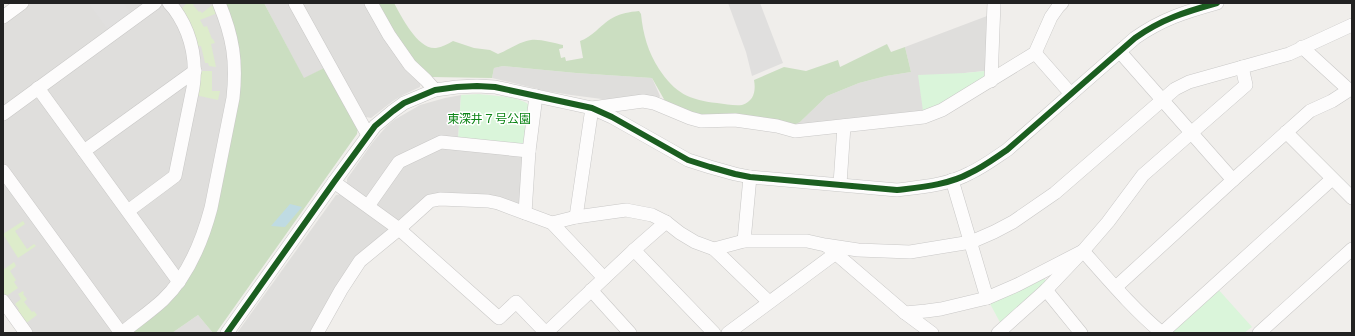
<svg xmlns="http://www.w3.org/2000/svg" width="1355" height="336" font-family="Figtree,'Noto Sans JP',sans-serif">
<rect width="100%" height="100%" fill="#f0eeeb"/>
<g fill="#dfdedc">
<polygon points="31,3 145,3 3,108 3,23"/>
<polygon points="175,3 215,3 232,69 204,218 181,270 176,270 135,215 136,210 179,178 198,82"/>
<polygon points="264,3 289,3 324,68 304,79"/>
<polygon points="301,3 366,3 421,81 420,87 403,95 393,101 371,118 366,117"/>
<polygon points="163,4 167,5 187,43 188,70 87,144 81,143 47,89"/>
<polygon points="987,16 985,71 965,73 923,111 792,126 800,122 827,96 859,83 886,76 911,72 905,47"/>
<polygon points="503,66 576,73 652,78 660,96 658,100 602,99 571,95 546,91 492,78 494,68"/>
<polygon points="184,82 190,83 173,171 131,204 126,203 91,150"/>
<polygon points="461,95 458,140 397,158 370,196 365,197 347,185 347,179 373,142 386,127 394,120 420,105 445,98"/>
<polygon points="35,98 40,99 171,278 171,284 161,295 126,324 121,323 3,162 3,121"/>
<polygon points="444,147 523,154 523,202 518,206 440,195 404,220 398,220 378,206 377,201 400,167"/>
<polygon points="3,180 112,329 111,333 31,333 3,294"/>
<polygon points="342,194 388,227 389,232 312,333 237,333 336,195"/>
<polygon points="198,315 213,333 172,333"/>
</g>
<g fill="#ddeccb">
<polygon points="187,3 195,3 193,5 199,12 200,11 202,13 215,3 220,12 200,20 204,27 207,26 212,39 213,39 215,43 211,44 216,67 209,66 208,63 205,63 201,46 196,47 180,10"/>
<polygon points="198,71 212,71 212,91 220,91 218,100 195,95"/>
<polygon points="23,221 25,224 15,231 27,249 34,244 36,246 18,258 3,234"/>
<polygon points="14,262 16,266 10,271 16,280 14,282 18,288 5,297 3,294 3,270"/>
<polygon points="23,291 24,293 23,294 27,299 24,302 32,312 34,311 37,315 25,324 16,312 19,309 15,304 21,299 18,294"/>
</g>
<g fill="#cbdec1">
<polygon points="224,3 264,3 304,78 324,68 358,128 357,134 216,333 213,333 198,315 172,333 132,333 184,279 236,98"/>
<path d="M 376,3 L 394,3 C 401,16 418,50 436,48 C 442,47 448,44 453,41 L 474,48 L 490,50 L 498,54 C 508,50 521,41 531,40 C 541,39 553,43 563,45 L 563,48 L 559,49 L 561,58 L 565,57 L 566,61 L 583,58 L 580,41 C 586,39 591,35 596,31 C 611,17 618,13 639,11 L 641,14 C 643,34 648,52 659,69 C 675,93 689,100 717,103 C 726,104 734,106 742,105 C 754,101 756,91 754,80 L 784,67 L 806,71 L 838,60 L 840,67 L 887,44 L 891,52 L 905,47 L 911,72 L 886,76 L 859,83 L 827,96 L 800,122 L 792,126 L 699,115 L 665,101 L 652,78 L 576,73 L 503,66 L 494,68 L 492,78 L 431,77 L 408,55 Z"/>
</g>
<g fill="#daf5da">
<polygon points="985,71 984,77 948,100 923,111 918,75 965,73"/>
<path d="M 479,94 C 493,96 521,96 530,106 L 527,142 L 523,146 L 458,140 L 461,95 Z"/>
<polygon points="1042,275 1048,284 1002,326 988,300"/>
<polygon points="1217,288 1252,327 1244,333 1168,333"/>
</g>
<g fill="#e0dfde">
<polygon points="88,3 124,3 131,13 108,30"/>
<polygon points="728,3 760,3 783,63 752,76 746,52"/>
</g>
<polygon fill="#bfdbe3" points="290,204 302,207 285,227 271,226"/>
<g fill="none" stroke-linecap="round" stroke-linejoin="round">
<g stroke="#c9c8c7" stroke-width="14">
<g id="minor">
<polyline points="295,3 368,135"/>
<polyline points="371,3 389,35 410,65 426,80 435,90"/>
<polyline points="3,17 22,3"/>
<polyline points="1120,52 1233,180"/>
<polyline points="1035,53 1071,94"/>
<polyline points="991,81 994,3"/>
<polyline points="38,88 179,282"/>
<polyline points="3,114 155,3"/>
<polyline points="1286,132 1352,198"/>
<polyline points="84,151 195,71"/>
<polyline points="3,171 121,333"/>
<polyline points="952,180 987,298"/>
<polyline points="334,182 399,229 499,318 516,302 546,333"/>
<polyline points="840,184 844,126"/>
<polyline points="368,206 399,162 441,142 529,151"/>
<path d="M 128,211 L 175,176 L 193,88 C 197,63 192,37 179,16 C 176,11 173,7 169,3"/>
<polyline points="525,213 529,151 536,96"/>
<polyline points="576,217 592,108 643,101 654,103 690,118 701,121 735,120 777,126 795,131 924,117 942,110 1035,53 1051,17 1058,7 1062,3"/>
<polyline points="552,223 576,217 626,210 652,215 666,222 680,233 695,242 714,249 769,302"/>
<polyline points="744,241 750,177"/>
<polyline points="827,246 905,313 932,333"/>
<polyline points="714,249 744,241 807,241 825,245 858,250 910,252 971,242 994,232 1013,222 1055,193 1175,89 1189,82 1289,54 1352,25"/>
<polyline points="634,250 714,333"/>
<polyline points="1116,287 1233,180 1310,111 1332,101 1349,90 1302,47"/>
<polyline points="591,290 630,333"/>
<polyline points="1046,290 1081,333"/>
<polyline points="3,301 26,333"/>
<polyline points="905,313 926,311 941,309 987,298 1017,285 1083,251 1108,222 1143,175 1246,85 1242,67"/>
<path d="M 122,333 C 135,322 150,312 163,300 C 188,276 202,242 211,208 L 233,98 C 237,61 233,37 219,3"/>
<path d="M 227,333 L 334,182 L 375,126 L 393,111 L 404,103 L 435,90 L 457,87 L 477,86 L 495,87 L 592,108 L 612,117 L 688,160 L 710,167 L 735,174 L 750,177 L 897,190 C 922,187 948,185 970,173 C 983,167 995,158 1007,150 L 1135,38 C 1162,19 1185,12 1217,3"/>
<polyline points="317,333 341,290 360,261 399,229 430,201 440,199 488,201 498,203 552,223 604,278"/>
<polyline points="546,333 634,250 666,222"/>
<polyline points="728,333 836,253"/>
<path d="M 998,333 L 1046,290 L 1083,251 C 1108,279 1133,309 1162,333"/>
<polyline points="1162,333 1332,179"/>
<polyline points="1259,333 1352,249"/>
</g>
</g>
<use href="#minor" stroke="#fdfcfc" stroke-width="13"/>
<g stroke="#fff" stroke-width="8">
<path id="cycleway" d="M 227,333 L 334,182 L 375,126 L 393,111 L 404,103 L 435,90 L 457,87 L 477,86 L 495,87 L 592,108 L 612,117 L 688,160 L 710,167 L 735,174 L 750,177 L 897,190 C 922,187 948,185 970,173 C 983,167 995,158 1007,150 L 1135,38 C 1162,19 1185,12 1217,3"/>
</g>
<use href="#cycleway" stroke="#1b5e20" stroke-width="6"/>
</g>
<g text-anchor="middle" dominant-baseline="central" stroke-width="3" stroke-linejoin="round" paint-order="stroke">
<g font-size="12" fill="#0c8416" stroke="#fff">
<text x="489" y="119">東深井７号公園</text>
</g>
</g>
<rect width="1355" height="336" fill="none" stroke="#222222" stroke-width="8"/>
</svg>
